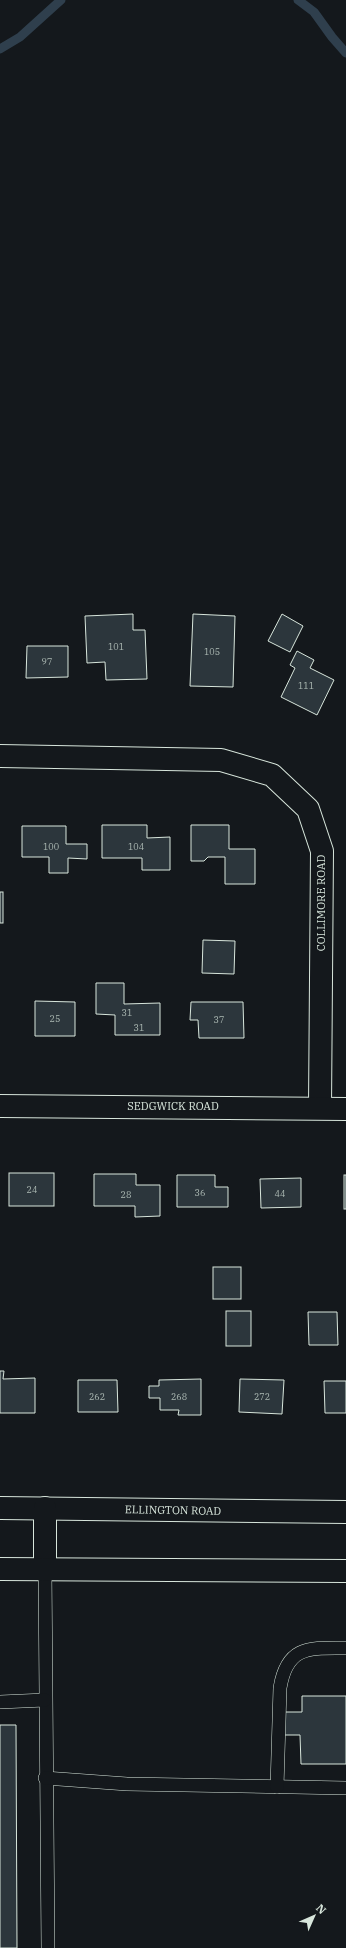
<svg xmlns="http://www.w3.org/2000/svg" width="346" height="1948" font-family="'IBM Plex Serif',serif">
<rect width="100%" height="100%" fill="#14181c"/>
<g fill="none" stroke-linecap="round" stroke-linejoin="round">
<g stroke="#2f3f4d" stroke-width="9">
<polyline points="298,0 314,12 332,37 346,53"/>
<polyline points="0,49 20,37 61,0"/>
</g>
</g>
<g fill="#2c363c" stroke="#d8e6dc">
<polygon points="133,614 133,630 145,630 147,679 106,680 105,662 87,663 85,616"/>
<polygon points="193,614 235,616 233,687 190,686"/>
<polygon points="282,614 303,626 290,652 268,641"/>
<polygon points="27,646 68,646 68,677 26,678"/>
<polygon points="297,651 314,660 310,668 334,680 317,715 281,697 295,668 290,665"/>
<polygon points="102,825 147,825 147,838 170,837 170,870 142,870 142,858 102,858"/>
<polygon points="191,825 229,825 229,849 255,849 255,884 225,884 225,857 208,857 204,861 191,861"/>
<polygon points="22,826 66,826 66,844 87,844 87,859 68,858 68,873 49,873 49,857 22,857"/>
<rect x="0" y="892" width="3" height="31"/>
<polygon points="203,940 235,941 234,974 202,973"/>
<polygon points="96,983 124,983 124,1004 160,1003 160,1035 115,1035 115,1015 96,1014"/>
<polygon points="35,1001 75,1002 75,1036 35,1036"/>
<polygon points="191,1002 243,1002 244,1038 199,1038 198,1020 190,1020"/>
<rect x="9" y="1173" width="45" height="33"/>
<polygon points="94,1174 136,1174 136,1185 160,1185 160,1216 135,1217 135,1206 94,1206"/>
<polygon points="177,1175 215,1175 215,1187 228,1187 228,1207 177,1207"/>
<rect x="344" y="1175" width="2" height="34"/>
<polygon points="301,1178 301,1207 261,1208 260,1179"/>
<rect x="213" y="1267" width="28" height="32"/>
<rect x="226" y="1311" width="25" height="35"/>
<polygon points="308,1312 337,1312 338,1345 309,1345"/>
<polygon points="0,1371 4,1371 3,1379 35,1378 35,1413 0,1413"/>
<polygon points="201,1379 201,1415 178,1415 179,1410 160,1410 160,1398 149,1398 149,1386 159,1386 159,1380"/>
<polygon points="240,1379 284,1380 282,1414 239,1412"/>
<polygon points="78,1380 117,1380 118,1412 78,1412"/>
<polygon points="324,1381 346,1381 346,1413 325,1413"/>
<polygon points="302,1696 346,1696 346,1764 301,1764 300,1735 284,1735 284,1712 302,1712"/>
<polygon points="0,1725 16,1725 17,1948 0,1948"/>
</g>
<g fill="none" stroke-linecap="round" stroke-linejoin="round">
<g stroke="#d8e6dc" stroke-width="14">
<g id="service">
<polyline points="45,1569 48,1948"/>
<polyline points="0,1702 45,1700"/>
<polyline points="45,1778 127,1784 346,1788"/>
<path d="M 277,1787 L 280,1688 C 287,1645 310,1648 346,1648"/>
</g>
</g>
<g stroke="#d8e6dc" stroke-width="24">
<g id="minor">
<polyline points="0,756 221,760 272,775 308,809 322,851 320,1107"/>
<polyline points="0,1106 346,1109"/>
</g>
</g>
<g stroke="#d8e6dc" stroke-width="24">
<g id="trunk">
<polyline points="0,1508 346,1512"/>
<polyline points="45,1508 45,1569"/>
<polyline points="0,1569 346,1571"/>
</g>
</g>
<use href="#service" stroke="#14181c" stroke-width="13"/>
<use href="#minor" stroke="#14181c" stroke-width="22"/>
<use href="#trunk" stroke="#14181c" stroke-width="22"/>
</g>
<g text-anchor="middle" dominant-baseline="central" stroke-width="3" stroke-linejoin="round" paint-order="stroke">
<g font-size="9" fill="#adbab4">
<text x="116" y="646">101</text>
<text x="212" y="651">105</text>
<text x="47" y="661">97</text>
<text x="306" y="685">111</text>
<text x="51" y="846">100</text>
<text x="136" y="846">104</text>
<text x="127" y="1012">31</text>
<text x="55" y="1018">25</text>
<text x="219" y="1019">37</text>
<text x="139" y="1027">31</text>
<text x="32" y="1189">24</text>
<text x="200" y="1192">36</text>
<text x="280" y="1193">44</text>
<text x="126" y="1194">28</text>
<text x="97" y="1396">262</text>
<text x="179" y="1396">268</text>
<text x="262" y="1396">272</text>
</g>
<g font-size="11" fill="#d8e6dc" stroke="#14181c">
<text transform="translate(321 903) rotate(-90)">COLLIMORE ROAD</text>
<text x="173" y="1106">SEDGWICK ROAD</text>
<text transform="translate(173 1510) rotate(1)">ELLINGTON ROAD</text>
</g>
</g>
<g transform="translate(314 1916) rotate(45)" stroke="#14181c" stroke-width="3" paint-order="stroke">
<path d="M0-3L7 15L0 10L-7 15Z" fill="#d8e6dc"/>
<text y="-6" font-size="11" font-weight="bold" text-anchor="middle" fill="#d8e6dc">N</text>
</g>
</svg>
